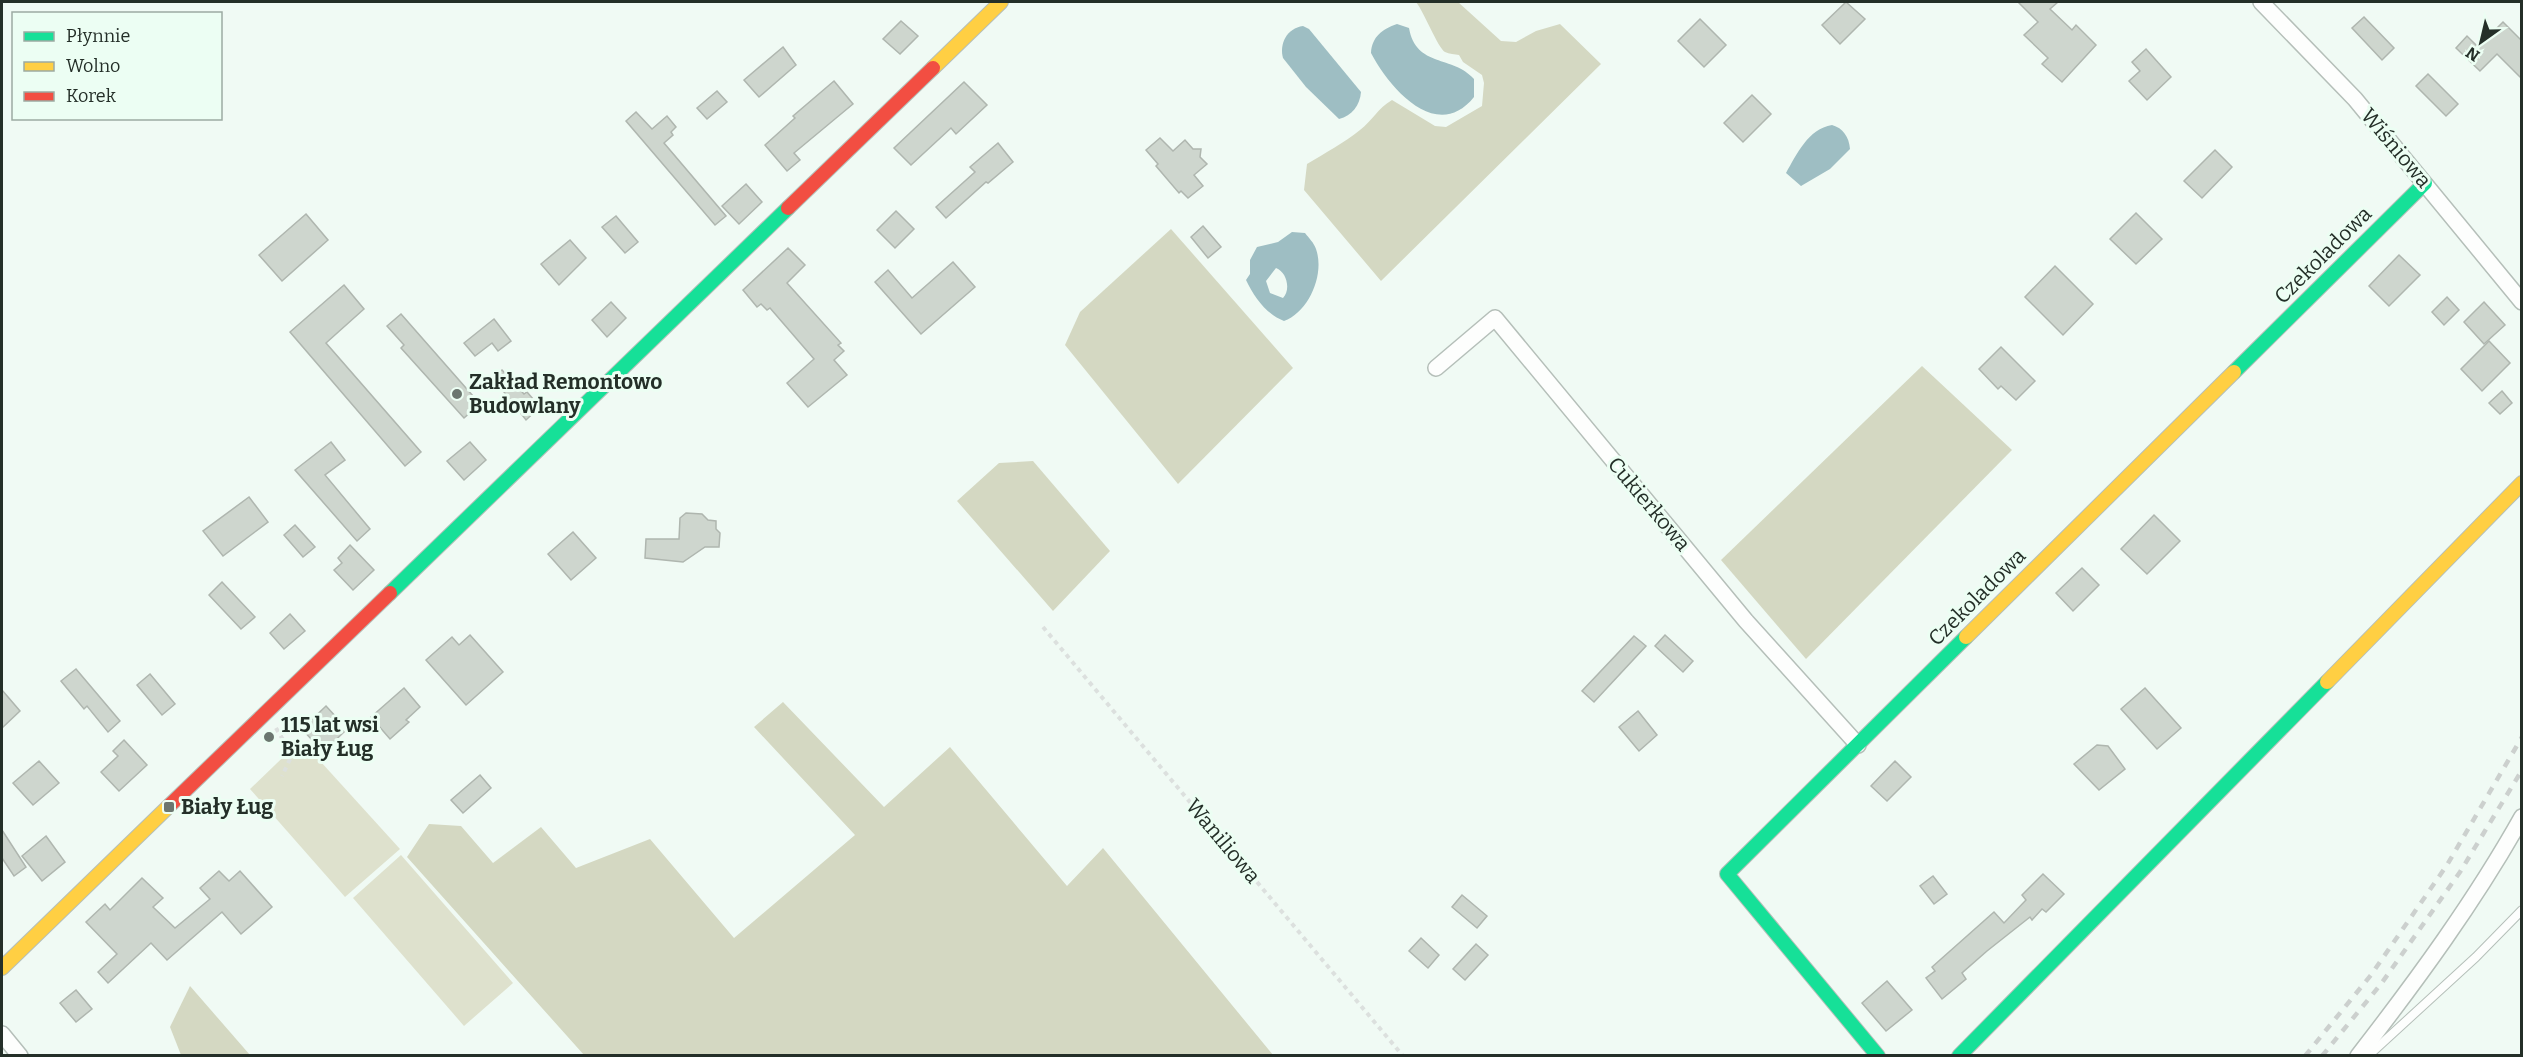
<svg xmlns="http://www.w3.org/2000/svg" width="2523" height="1057" font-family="Bitter,serif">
<rect width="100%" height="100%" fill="#f0faf4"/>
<g fill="#dee1cd">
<polygon points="301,740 400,849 345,897 250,789"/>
<polygon points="401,855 513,983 464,1026 353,898"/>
</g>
<g fill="#d4d8c2">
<path d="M 1416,2 L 1458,2 L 1501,41 L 1516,42 L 1536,31 L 1560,24 L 1601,64 L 1381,281 L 1304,190 L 1307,164 C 1325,153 1344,143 1360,130 C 1373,120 1377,109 1392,100 L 1435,126 L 1446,127 L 1482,106 L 1484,83 L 1482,75 L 1463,62 L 1459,55 C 1455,54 1449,54 1445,52 C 1438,48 1424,12 1416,2 Z"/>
<polygon points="1171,229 1293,368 1178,484 1065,345 1080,312"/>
<polygon points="1922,366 2012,450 1806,659 1721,560"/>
<polygon points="1033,461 1110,551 1053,611 957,501 999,463"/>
<polygon points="783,702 884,807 950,747 1067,886 1103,848 1273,1055 584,1055 407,857 429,824 461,826 493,863 541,827 576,868 650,839 734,938 855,835 754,727"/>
<polygon points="190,986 250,1055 181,1055 170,1027"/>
</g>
<g fill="#9ebec3" fill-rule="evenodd">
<path d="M 1397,24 L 1409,28 C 1416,68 1453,55 1474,79 L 1474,97 C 1437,143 1390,89 1371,53 C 1372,37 1382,29 1397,24 Z"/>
<path d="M 1303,26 L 1309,29 L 1361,92 C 1360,105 1352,116 1339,119 L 1306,87 L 1283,58 C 1279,44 1287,28 1303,26 Z"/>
<path d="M 1832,125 C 1843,128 1849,137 1850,149 L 1830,169 L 1801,186 L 1786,173 C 1797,154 1808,129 1832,125 Z"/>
<path d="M 1292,232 L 1305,233 C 1309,238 1314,243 1316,249 C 1325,274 1309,312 1284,321 C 1266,314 1254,297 1246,280 L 1250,274 L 1250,260 L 1257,247 L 1278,242 ZM 1276,268 C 1287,272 1291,290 1283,298 L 1270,293 L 1266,281 Z"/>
</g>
<g fill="#ced6ce" stroke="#afb6af" stroke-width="1.5">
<polygon points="1846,2 1865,19 1840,44 1822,25"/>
<polygon points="2018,2 2058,2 2050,9 2072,30 2076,25 2096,45 2062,82 2042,64 2048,58 2024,35 2038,22"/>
<polygon points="2364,17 2394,48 2382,60 2352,28"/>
<polygon points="1700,19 1726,45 1704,67 1678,41"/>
<polygon points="901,21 918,36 900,54 883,39"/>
<polygon points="2503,22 2522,41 2522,79 2497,54 2480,71 2456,48 2467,36 2478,47"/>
<polygon points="783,47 796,65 759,97 744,80"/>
<polygon points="2146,49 2171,77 2147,100 2129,81 2140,71 2132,62"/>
<polygon points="2428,74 2458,104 2446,116 2416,86"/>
<polygon points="834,81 853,104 794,153 800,160 787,171 765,145 795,118 793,116"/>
<polygon points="964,82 987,105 956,134 951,128 911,165 894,148"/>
<polygon points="717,91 727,102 707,119 697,108"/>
<polygon points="1752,95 1771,114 1743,142 1724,123"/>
<polygon points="636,112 652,129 667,116 676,127 671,132 673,135 664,143 726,216 715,225 626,121"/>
<polygon points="1160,138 1173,151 1185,140 1193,149 1201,149 1200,157 1207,164 1194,175 1203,186 1188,198 1181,191 1179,193 1156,166 1158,164 1146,150"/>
<polygon points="998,143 1013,162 988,183 986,182 946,218 936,207 975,172 970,167"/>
<polygon points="2215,150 2232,167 2202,198 2184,181"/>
<polygon points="746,184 762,202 739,224 722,206"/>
<polygon points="896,211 914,229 895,248 877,230"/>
<polygon points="2136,213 2162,239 2136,264 2110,239"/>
<polygon points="306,214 328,240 282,281 259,255"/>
<polygon points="616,216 638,242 625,253 602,227"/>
<polygon points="1203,226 1221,247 1208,258 1191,237"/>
<polygon points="570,240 586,258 559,285 541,264"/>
<polygon points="788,248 805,265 787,283 841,343 838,345 844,351 834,360 847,375 808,407 787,383 814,359 770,308 767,310 761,304 757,307 743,290"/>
<polygon points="2399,255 2420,275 2389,306 2369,286"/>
<polygon points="953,262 975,287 921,334 875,282 888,270 912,298"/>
<polygon points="2055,266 2093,304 2063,335 2025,297"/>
<polygon points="344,285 364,309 326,343 421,452 405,466 290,332"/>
<polygon points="2447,297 2459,310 2444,325 2432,312"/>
<polygon points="611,302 626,318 607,337 592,320"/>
<polygon points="2484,302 2505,325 2484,344 2464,322"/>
<polygon points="401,314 480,404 464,418 401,348 404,345 387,326"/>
<polygon points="494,319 511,341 498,351 492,343 475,356 464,343"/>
<polygon points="2489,341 2510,363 2482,391 2461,369"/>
<polygon points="2001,347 2035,381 2016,400 2001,386 1998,389 1979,369"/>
<polygon points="502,370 524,394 527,392 540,407 526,420 493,378"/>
<polygon points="2502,391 2512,403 2500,414 2489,403"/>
<polygon points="331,442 345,460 325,475 370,529 357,541 295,470"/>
<polygon points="470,442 486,460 464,480 447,461"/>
<polygon points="249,497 268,522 223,556 203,531"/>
<polygon points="686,513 702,514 708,520 716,521 716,529 720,533 719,547 705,547 683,562 645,558 646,539 679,539 680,518"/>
<polygon points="2154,515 2180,541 2147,574 2121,549"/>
<polygon points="295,525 315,547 303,557 284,535"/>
<polygon points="573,532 596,558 571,580 548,554"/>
<polygon points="350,545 374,570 353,590 334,570 342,563 338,558"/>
<polygon points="2082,568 2099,585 2073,611 2056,593"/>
<polygon points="222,582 255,617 241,629 209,595"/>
<polygon points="290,614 305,631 284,649 270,633"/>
<polygon points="470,635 503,672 466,705 426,660 452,637 459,645"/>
<polygon points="1665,635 1693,661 1683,672 1655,646"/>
<polygon points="1634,636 1646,646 1594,702 1582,691"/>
<polygon points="76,669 120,721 108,732 87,706 84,709 61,681"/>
<polygon points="150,674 175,704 162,715 137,685"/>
<polygon points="404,688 420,707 406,720 409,722 390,739 371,717"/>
<polygon points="2145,688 2181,728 2157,749 2121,709"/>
<polygon points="2,690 20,711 2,728"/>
<polygon points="326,706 337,718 334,721 344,732 323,752 302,729"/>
<polygon points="1638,711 1657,735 1639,751 1619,727"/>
<polygon points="124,740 147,765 119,791 101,772 118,756 113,751"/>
<polygon points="2097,745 2108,746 2125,769 2099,790 2074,764"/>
<polygon points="39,761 59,783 33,805 13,783"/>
<polygon points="1895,761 1911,777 1887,801 1871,786"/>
<polygon points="480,775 491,788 463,813 451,800"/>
<polygon points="2,830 26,867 14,876 2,858"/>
<polygon points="46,836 65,862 42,881 22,856"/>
<polygon points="219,871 229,881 240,871 272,907 241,934 222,912 167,960 151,943 108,983 98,972 117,954 86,922 105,904 110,910 142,878 163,898 153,907 175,928 210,899 200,888"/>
<polygon points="2043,874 2064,894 2046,912 2042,909 2032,920 2030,917 1987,951 1962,973 1966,979 1942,999 1926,978 1935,971 1932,967 1994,912 2004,923 2026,900 2022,895"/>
<polygon points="1933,876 1947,894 1934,904 1920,886"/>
<polygon points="1462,895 1487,916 1477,928 1452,907"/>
<polygon points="1421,938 1439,955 1428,968 1409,951"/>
<polygon points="1476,944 1488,955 1465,980 1453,969"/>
<polygon points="1887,981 1912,1010 1886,1031 1862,1003"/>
<polygon points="76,990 92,1009 76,1022 60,1003"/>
</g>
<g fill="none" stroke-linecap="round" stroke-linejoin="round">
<g stroke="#b5bfb9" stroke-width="10">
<polyline id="lane" points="2368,1056 2476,957 2522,910"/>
</g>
<g stroke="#b5bfb9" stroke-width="18">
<g id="street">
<polyline points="2261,2 2355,99 2522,302"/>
<polyline points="1436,368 1495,318 1746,621 1858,745"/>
<polyline points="2,1034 20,1056"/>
<path d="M 2358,1056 C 2417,980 2475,901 2522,817"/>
</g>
</g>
<g stroke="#b5bfb9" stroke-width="16">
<g id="fast">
<polyline points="2234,372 2425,183"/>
<polyline points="390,593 788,208"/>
<polyline points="1878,1056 1727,874 1966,637"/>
<polyline points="1959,1056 2327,682"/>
</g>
</g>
<g stroke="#b5bfb9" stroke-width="16">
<g id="slow">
<polyline points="933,68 1001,2"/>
<polyline points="1966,637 2234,372"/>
<polyline points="2327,682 2522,483"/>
<polyline points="2,968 169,806"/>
</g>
</g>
<g stroke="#b5bfb9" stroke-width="16">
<g id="jam">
<polyline points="788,208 933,68"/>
<polyline points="169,806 390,593"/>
</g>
</g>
<g stroke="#dce0de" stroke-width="4" stroke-dasharray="4.5 4.5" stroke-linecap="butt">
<polyline points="1043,627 1403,1056"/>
<polyline points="276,728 292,755 282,776"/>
</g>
<use href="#lane" stroke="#fdfefd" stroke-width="8"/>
<use href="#street" stroke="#fdfefd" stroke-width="15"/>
<use href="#fast" stroke="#16e098" stroke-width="14"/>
<use href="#slow" stroke="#ffcf43" stroke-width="14"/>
<use href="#jam" stroke="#f24e42" stroke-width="14"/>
<g stroke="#ccd0ce" stroke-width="4.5" stroke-dasharray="8 8" stroke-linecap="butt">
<polyline points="2305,1056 2371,975 2447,865 2522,737"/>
<polyline points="2322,1056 2381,984 2460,872 2522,770"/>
</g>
</g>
<g fill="#6b766f" stroke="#ecfef3" stroke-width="2">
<circle cx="457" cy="394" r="6"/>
<circle cx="269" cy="737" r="6"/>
<rect x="163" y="801" width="12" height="12" rx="3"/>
</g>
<g text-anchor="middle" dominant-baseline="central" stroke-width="6" stroke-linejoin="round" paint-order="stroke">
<g font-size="21" fill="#242f28" stroke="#ecfef3">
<text transform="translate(2396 148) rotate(50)">Wiśniowa</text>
<text transform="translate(2323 255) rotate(-45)">Czekoladowa</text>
<text transform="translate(1649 504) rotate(50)">Cukierkowa</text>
<text transform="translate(1977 597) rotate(-45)">Czekoladowa</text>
<text transform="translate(1223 841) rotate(50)">Waniliowa</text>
</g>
<g font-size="21" font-weight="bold" fill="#242f28" stroke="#ecfef3" text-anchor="start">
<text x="469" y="382">Zakład Remontowo<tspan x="469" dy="24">Budowlany</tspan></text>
<text x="281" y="725">115 lat wsi<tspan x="281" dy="24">Biały Ług</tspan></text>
<text x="181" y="807">Biały Ług</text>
</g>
</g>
<rect width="2523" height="1057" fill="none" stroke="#242f28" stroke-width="6"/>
<rect x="12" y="12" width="210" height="108" fill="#ecfef3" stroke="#9caba2" stroke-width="1.5"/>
<rect x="24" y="32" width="30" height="9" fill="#16e098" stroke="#9caba2" stroke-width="1.5"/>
<text x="66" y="42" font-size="18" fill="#242f28">Płynnie</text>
<rect x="24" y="62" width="30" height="9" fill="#ffcf43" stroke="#9caba2" stroke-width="1.5"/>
<text x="66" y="72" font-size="18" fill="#242f28">Wolno</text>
<rect x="24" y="92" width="30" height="9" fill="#f24e42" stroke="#9caba2" stroke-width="1.5"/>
<text x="66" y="102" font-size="18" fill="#242f28">Korek</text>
<g transform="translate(2481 42) rotate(214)" stroke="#ecfef3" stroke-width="4.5" paint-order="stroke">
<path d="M0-4.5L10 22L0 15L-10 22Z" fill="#242f28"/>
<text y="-9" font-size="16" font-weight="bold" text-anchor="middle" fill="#242f28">N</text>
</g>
</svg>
